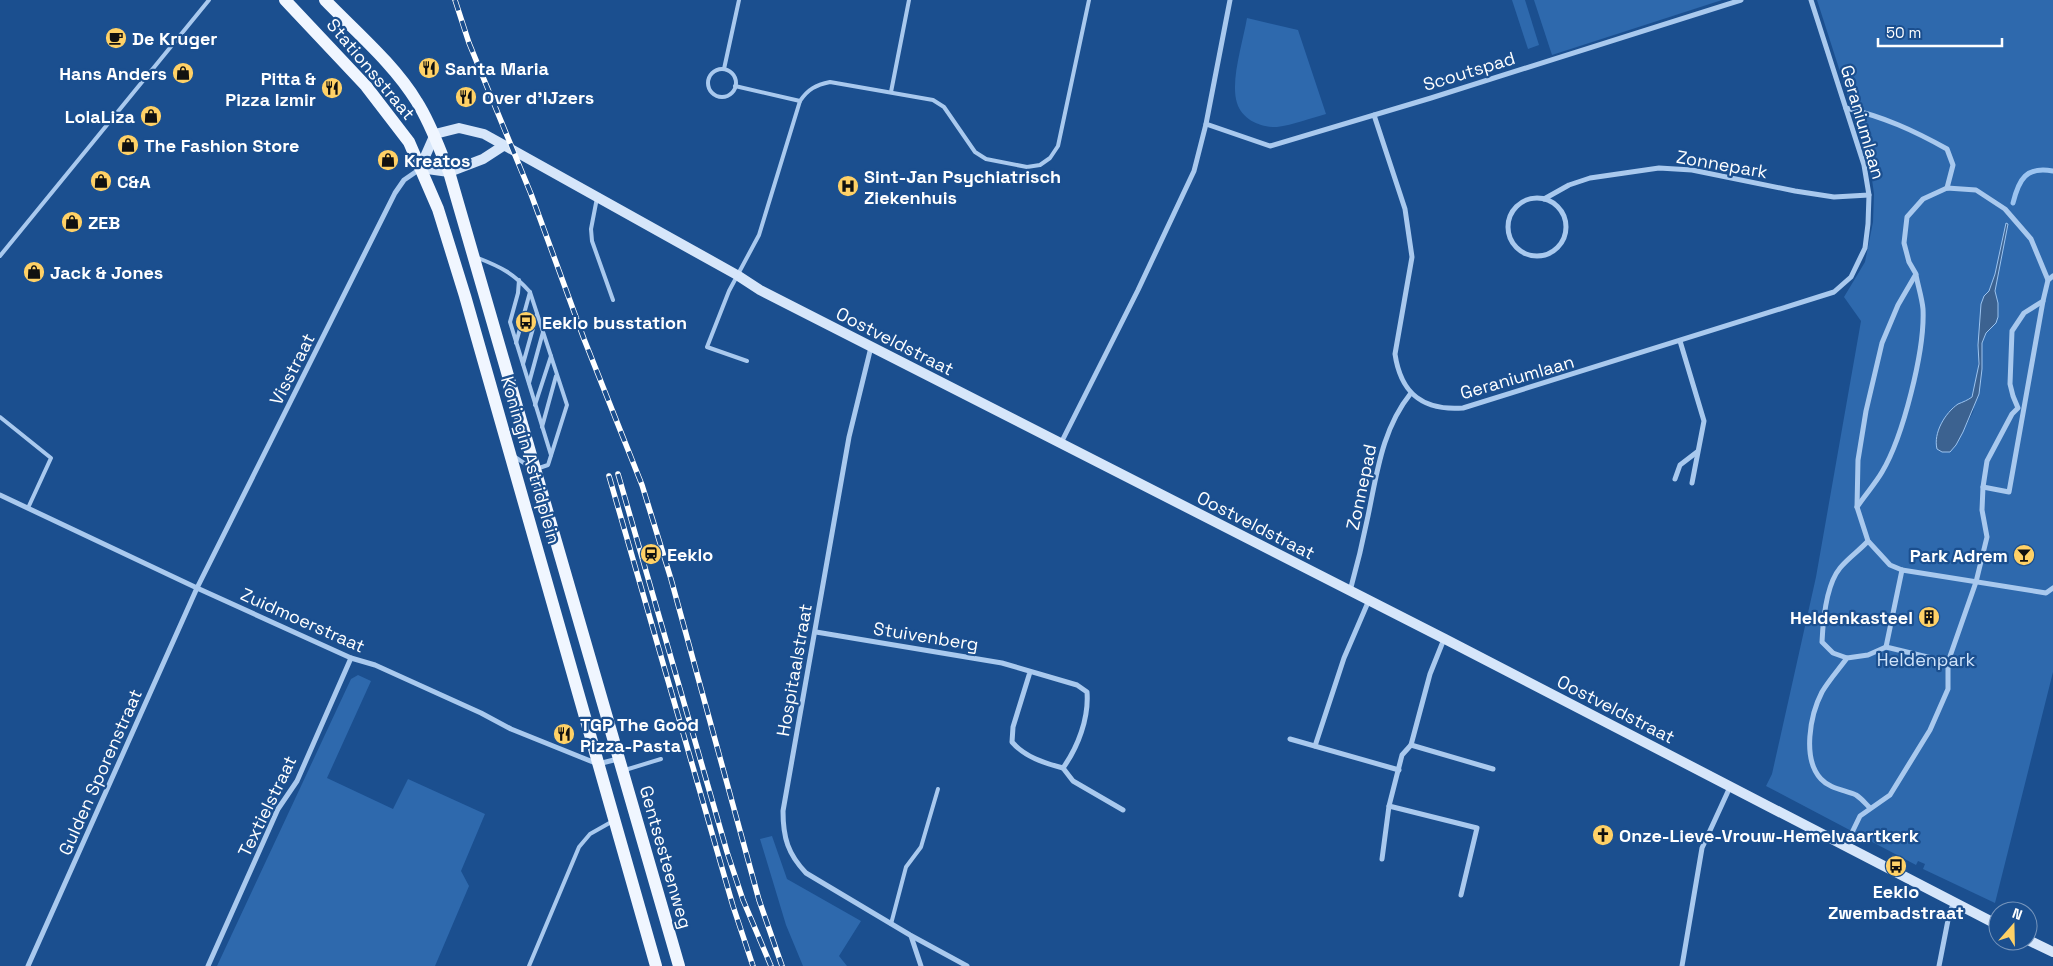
<svg xmlns="http://www.w3.org/2000/svg" width="2053" height="966" font-family="'Space Grotesk',sans-serif">
<rect width="100%" height="100%" fill="#1b4f8f"/>
<g fill="#2e69ad" fill-rule="evenodd">
<polygon points="1512,0 1525,0 1539,45 1528,49"/>
<polygon points="1534,0 1722,0 1552,55"/>
<path d="M 1817,0 L 2053,0 L 2053,672 L 1995,903 L 1923,869 L 1925,864 L 1918,861 L 1916,865 L 1766,786 L 1772,774 L 1816,577 L 1861,321 L 1844,297 L 1865,262 L 1873,222 L 1874,194 L 1870,165 ZM 2007,223 L 1995,291 L 1998,303 L 1996,323 L 1986,333 L 1982,343 L 1982,369 L 1973,412 L 1956,445 L 1978,376 L 1980,316 L 1984,296 L 1989,291 L 1995,274 Z"/>
<path d="M 1247,18 L 1298,30 L 1326,114 C 1311,118 1293,125 1277,127 C 1262,128 1242,120 1237,103 C 1230,81 1243,42 1247,18 Z"/>
<polygon points="358,675 371,681 327,778 393,809 408,779 485,814 461,871 469,886 435,966 217,966 351,679"/>
<polygon points="772,836 787,879 861,921 839,956 847,966 803,966 786,925 760,839"/>
</g>
<path fill="#3c6290" stroke="#9cc4f0" d="M 2006,223 L 2008,224 L 1995,291 L 1998,303 L 1998,317 L 1996,323 L 1986,333 L 1982,343 L 1982,369 L 1979,394 L 1963,432 L 1956,445 L 1950,452 L 1942,452 L 1937,449 C 1933,433 1945,413 1958,404 C 1963,402 1968,400 1972,397 L 1979,364 L 1978,345 L 1981,304 L 1984,296 L 1989,291 L 1995,274 Z"/>
<g fill="none" stroke-linecap="round" stroke-linejoin="round">
<path stroke="#9cc4f0" stroke-width="5" d="M 2013,203 C 2019,179 2026,166 2053,171"/>
<g stroke="#a9c9ee" stroke-width="4">
<polyline points="724,69 739,0"/>
<circle cx="722" cy="83" r="14"/>
<polyline points="735,86 800,101"/>
<polyline points="891,92 909,0"/>
<polyline points="597,198 591,229 592,241 613,300"/>
<polyline points="0,256 209,0"/>
<path d="M 478,258 C 501,267 513,273 530,292 L 567,405 L 548,465 L 536,469"/>
<polyline points="519,280 518,293 510,322 551,455"/>
<polyline points="516,343 530,292"/>
<path d="M 747,361 L 707,347 L 729,291 L 759,235 L 800,101 C 808,89 816,85 830,82 L 933,100 L 944,107 L 975,152 L 986,159 L 1027,167 L 1040,165 L 1050,158 L 1058,146 L 1089,0"/>
<polyline points="523,364 537,314"/>
<polyline points="529,383 543,332"/>
<polyline points="535,405 551,356"/>
<polyline points="0,417 51,458 28,508"/>
<polyline points="542,427 556,376"/>
<polyline points="515,457 530,467"/>
<polyline points="625,770 661,759"/>
<polyline points="891,924 906,867 921,847 938,789"/>
<polyline points="529,966 579,847 590,834 613,821"/>
</g>
<g stroke="#a9c9ee" stroke-width="5">
<path d="M 1846,108 C 1884,117 1913,130 1947,149 L 1953,165 L 1947,188"/>
<path d="M 1374,115 L 1405,209 L 1412,257 L 1395,354 C 1401,395 1424,411 1463,408 L 1834,292 L 1851,277 L 1865,248 L 1868,224 L 1869,195 L 1864,165 L 1811,0"/>
<polyline points="1206,124 1270,146 1431,98 1741,0"/>
<circle cx="1537" cy="227" r="29"/>
<polyline points="1544,199 1569,185 1590,178 1659,168 1692,170 1795,191 1834,197 1869,195"/>
<polyline points="2048,280 2031,239 2005,209 1976,190 1947,188 1923,199 1907,217 1904,243 1909,262 1916,274 1898,305 1882,343 1866,411 1858,460 1857,507 1868,541 1890,565 1902,570 2046,593 2053,588"/>
<polyline points="1680,341 1704,421 1692,483"/>
<path d="M 871,347 L 849,437 L 783,811 C 783,838 788,854 806,873 L 910,935 L 967,966"/>
<polyline points="1061,443 1138,290 1194,171 1206,124 1230,0"/>
<polyline points="1675,479 1680,465 1697,452"/>
<polyline points="1983,487 2009,492 2043,301"/>
<polyline points="0,495 197,588 351,658 375,665 481,713 511,729 598,764 618,759"/>
<path d="M 1857,507 C 1865,495 1875,484 1882,472 C 1903,437 1925,350 1923,309 C 1922,298 1918,286 1916,275"/>
<polyline points="1902,570 1886,647 1948,662 1976,582 1987,537 1982,510 1983,487 1987,461 2012,414 2018,408 2013,396 2010,384 2012,331 2024,313 2043,301 2048,280 2053,276"/>
<path d="M 1350,591 C 1357,566 1363,541 1368,516 C 1377,473 1382,429 1411,393"/>
<path d="M 816,632 L 1002,663 L 1077,685 L 1087,692 C 1089,718 1078,747 1063,768 C 1044,763 1025,757 1012,742 L 1013,727 L 1030,672"/>
<polyline points="1444,639 1430,674 1411,745 1493,769"/>
<path d="M 1847,658 L 1833,653 L 1822,642 C 1823,620 1826,585 1840,568 C 1848,558 1860,550 1868,541"/>
<polyline points="1290,739 1399,770"/>
<polyline points="1315,746 1344,658 1369,600"/>
<polyline points="1063,768 1073,781 1123,810"/>
<polyline points="1389,806 1402,755 1411,745"/>
<path d="M 1870,808 C 1866,804 1861,798 1856,795 C 1845,790 1830,789 1821,779 C 1802,759 1810,715 1822,692 C 1829,680 1839,669 1847,658 L 1868,655 L 1886,647"/>
<polyline points="1846,845 1860,816 1890,795 1930,730 1948,689 1948,662"/>
<polyline points="1382,859 1389,806 1477,828 1461,895"/>
<polyline points="911,936 921,966"/>
<polyline points="28,966 197,588 395,193 404,180 420,169"/>
<polyline points="208,966 278,809 297,781 351,658"/>
<polyline points="1682,966 1702,848 1730,787"/>
<polyline points="1939,966 1949,915 1954,902"/>
</g>
<g stroke="#d6e6fa" stroke-width="10">
<polyline points="503,146 483,159 449,172 420,168 435,134 459,128 484,134 737,275 760,290 1445,639 1998,925"/>
<polyline points="2028,940 2053,952"/>
</g>
<g stroke="#f0f6ff" stroke-width="12">
<polyline points="285,0 366,86 409,142 438,209 465,296 656,966"/>
<path d="M 325,0 C 356,32 394,64 417,102 C 431,124 439,148 449,172 L 679,966"/>
</g>
<g stroke="#fff" stroke-width="5.5">
<g id="rail">
<polyline points="455,0 469,43 531,194 584,339 642,485 671,579 759,900 782,966"/>
<polyline points="618,474 727,852 743,900 771,966"/>
<polyline points="609,476 733,906 753,966"/>
</g>
</g>
<use href="#rail" stroke="#1b4f8f" stroke-width="4" stroke-dasharray="11" stroke-linecap="butt"/>
</g>
<defs>
<g id="cafe-disc" transform="scale(1.125)"><circle r="9.5" fill="#ffd166" stroke="#1b4f8f"/><path d="M-5.5-4.5H6V0H3Q3 3.5 0 3.5H-2.5Q-5.5 3.5-5.5 0ZM3-3.2v2h1.7v-2ZM-6 4.5H4V6H-6Z" fill="#111"/></g>
<g id="restaurant-disc" transform="scale(1.125)"><circle r="9.5" fill="#ffd166" stroke="#1b4f8f"/><path d="M-5-6h1v4h1v-4h1v4h1v-4h1v5L-1.5 .5V6h-2V.5L-5-1ZM5-6V6H3V1.5H1.5Q1.5-4 5-6Z" fill="#111"/></g>
<g id="shop-disc" transform="scale(1.125)"><circle r="9.5" fill="#ffd166" stroke="#1b4f8f"/><path d="M-5-2.5h2.3a2.7 3.5 0 0 1 5.4 0H5L5.5 6h-11ZM-1.5-2.5h3a1.5 2.3 0 0 0-3 0Z" fill="#111"/></g>
<g id="hospital-disc" transform="scale(1.125)"><circle r="9.5" fill="#ffd166" stroke="#1b4f8f"/><path d="M-5-5h3v3.5h4V-5h3V5h-3V1.5h-4V5h-3Z" fill="#111"/></g>
<g id="bus-disc" transform="scale(1.125)"><circle r="9.5" fill="#ffd166" stroke="#1b4f8f"/><path d="M-5-6H5V4H4V6H2V4H-2V6H-4V4H-5ZM-3.5-4V0h7V-4ZM-3.5 1.2v1.5H-2V1.2ZM2 1.2v1.5H3.5V1.2Z" fill="#111"/></g>
<g id="station-disc" transform="scale(1.125)"><circle r="9.5" fill="#ffd166" stroke="#1b4f8f"/><path d="M-3-6H3Q5-6 5-4V2Q5 4 3 4L4.5 6H3L1.5 4h-3L-3 6H-4.5L-3 4Q-5 4-5 2V-4Q-5-6-3-6ZM-3.5-4v3h7v-3ZM-3.5 1v1.5H-2V1ZM2 1v1.5H3.5V1Z" fill="#111"/></g>
<g id="bar-disc" transform="scale(1.125)"><circle r="9.5" fill="#ffd166" stroke="#1b4f8f"/><path d="M-6-5H6L.8 .8V4.5H3.5V6h-7V4.5H-.8V.8Z" fill="#111"/></g>
<g id="building-disc" transform="scale(1.125)"><circle r="9.5" fill="#ffd166" stroke="#1b4f8f"/><path d="M-4-6H4V6H1V3H-1V6H-4ZM-2.5-4.3h1.7v1.8h-1.7ZM.8-4.3h1.7v1.8H.8ZM-2.5-1h1.7V.8h-1.7ZM.8-1h1.7V.8H.8Z" fill="#111"/></g>
<g id="church-disc" transform="scale(1.125)"><circle r="9.5" fill="#ffd166" stroke="#1b4f8f"/><path d="M-1.2-6h2.4v3.5h3.3v2.4h-3.3V6h-2.4V-.1h-3.3v-2.4h3.3Z" fill="#111"/></g>
</defs>
<g fill-rule="evenodd">
<use href="#cafe-disc" x="116" y="38"/>
<use href="#restaurant-disc" x="429" y="68"/>
<use href="#shop-disc" x="183" y="73"/>
<use href="#restaurant-disc" x="332" y="88"/>
<use href="#restaurant-disc" x="466" y="97"/>
<use href="#shop-disc" x="151" y="116"/>
<use href="#shop-disc" x="128" y="145"/>
<use href="#shop-disc" x="388" y="160"/>
<use href="#shop-disc" x="101" y="181"/>
<use href="#hospital-disc" x="848" y="186"/>
<use href="#shop-disc" x="72" y="222"/>
<use href="#shop-disc" x="34" y="272"/>
<use href="#bus-disc" x="526" y="322"/>
<use href="#station-disc" x="651" y="554"/>
<use href="#bar-disc" x="2024" y="555"/>
<use href="#building-disc" x="1929" y="617"/>
<use href="#restaurant-disc" x="564" y="734"/>
<use href="#church-disc" x="1603" y="835"/>
<use href="#bus-disc" x="1896" y="866"/>
</g>
<g text-anchor="middle" dominant-baseline="central" stroke-width="4.5" stroke-linejoin="round" paint-order="stroke">
<g font-size="18" font-weight="bold" fill="#fff" stroke="#1b4f8f" text-anchor="start">
<text x="132" y="38">De Kruger</text>
<text x="445" y="68">Santa Maria</text>
<text x="167" y="73" text-anchor="end">Hans Anders</text>
<text x="316" y="78" text-anchor="end">Pitta &amp;<tspan x="316" dy="21">Pizza Izmir</tspan></text>
<text x="482" y="97">Over d'IJzers</text>
<text x="135" y="116" text-anchor="end">LolaLiza</text>
<text x="144" y="145">The Fashion Store</text>
<text x="404" y="160">Kreatos</text>
<text x="864" y="176">Sint-Jan Psychiatrisch<tspan x="864" dy="21">Ziekenhuis</tspan></text>
<text x="117" y="181">C&amp;A</text>
<text x="88" y="222">ZEB</text>
<text x="50" y="272">Jack &amp; Jones</text>
<text x="542" y="322">Eeklo busstation</text>
<text x="667" y="554">Eeklo</text>
<text x="2008" y="555" text-anchor="end">Park Adrem</text>
<text x="1913" y="617" text-anchor="end">Heldenkasteel</text>
<text x="580" y="724">TGP The Good<tspan x="580" dy="21">Pizza-Pasta</tspan></text>
<text x="1619" y="835">Onze-Lieve-Vrouw-Hemelvaartkerk</text>
<text x="1896" y="891" text-anchor="middle">Eeklo<tspan x="1896" dy="21">Zwembadstraat</tspan></text>
</g>
<g font-size="18" fill="#fff" stroke="#1b4f8f">
<text transform="translate(371 69) rotate(50)">Stationsstraat</text>
<text transform="translate(1469 71) rotate(-17)">Scoutspad</text>
<text transform="translate(1863 122) rotate(74)">Geraniumlaan</text>
<text transform="translate(1722 164) rotate(10)">Zonnepark</text>
<text transform="translate(895 341) rotate(27)">Oostveldstraat</text>
<text transform="translate(292 369) rotate(-63)">Visstraat</text>
<text transform="translate(1517 377) rotate(-16)">Geraniumlaan</text>
<text transform="translate(531 460) rotate(74)">Koningin Astridplein</text>
<text transform="translate(1361 487) rotate(-78)">Zonnepad</text>
<text transform="translate(1256 525) rotate(27)">Oostveldstraat</text>
<text transform="translate(303 620) rotate(24)">Zuidmoerstraat</text>
<text transform="translate(926 636) rotate(9)">Stuivenberg</text>
<text transform="translate(794 670) rotate(-80)">Hospitaalstraat</text>
<text transform="translate(1616 709) rotate(27)">Oostveldstraat</text>
<text transform="translate(100 772) rotate(-66)">Gulden Sporenstraat</text>
<text transform="translate(267 806) rotate(-64)">Textielstraat</text>
<text transform="translate(666 857) rotate(74)">Gentsesteenweg</text>
</g>
<g font-size="18" fill="#cfe3fa" stroke="#1b4f8f">
<text x="1926" y="659">Heldenpark</text>
</g>
</g>
<g transform="translate(2013 926) rotate(20)"><circle r="24" fill="#1b4f8f" stroke="#7695bc"/>
<path d="M0-4L9 19L0 12L-9 19Z" fill="#ffd166"/>
<text y="-8" font-size="14" font-weight="bold" text-anchor="middle" fill="#ffffff">N</text>
</g>
<path d="M1878 38v8h124v-8" fill="none" stroke="#ffffff" stroke-width="2.5"/>
<text x="1886" y="38" font-size="15" fill="#ffffff" stroke="#1b4f8f" stroke-width="4" paint-order="stroke">50 m</text>
</svg>
